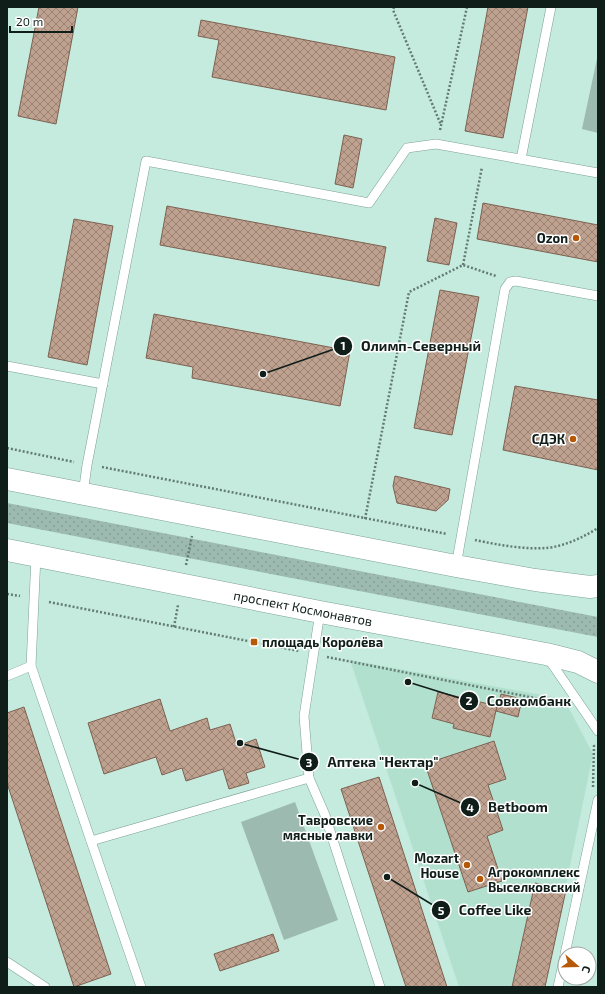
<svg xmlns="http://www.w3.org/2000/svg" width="605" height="994" font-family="'Exo 2',sans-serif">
<defs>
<pattern id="grass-dots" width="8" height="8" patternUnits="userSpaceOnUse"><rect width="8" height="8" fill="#9cbab0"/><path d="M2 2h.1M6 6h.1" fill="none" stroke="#859f97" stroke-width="1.8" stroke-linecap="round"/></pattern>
<pattern id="building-cross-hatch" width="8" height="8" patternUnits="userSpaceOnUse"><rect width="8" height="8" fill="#bfa190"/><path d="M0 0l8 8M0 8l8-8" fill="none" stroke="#9a8375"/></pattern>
</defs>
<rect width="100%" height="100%" fill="#c5ebde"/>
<polygon fill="#b2e0cf" points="350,660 564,699 593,754 545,987 459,987"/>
<polygon fill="url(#grass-dots)" points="7,503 598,617 598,637 7,523"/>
<g fill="#9cbab0">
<polygon points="598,54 598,133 582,129"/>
<polygon points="295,802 338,920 284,940 241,822"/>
</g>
<g fill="url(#building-cross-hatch)" stroke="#7d6151">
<polygon points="39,7 78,7 56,124 18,116"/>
<polygon points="488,7 528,7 503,138 465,131"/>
<polygon points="201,20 395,57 386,110 212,77 219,40 198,36"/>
<polygon points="344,135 362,139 353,188 335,184"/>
<polygon points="483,203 598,225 598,262 477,239"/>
<polygon points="167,206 386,247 379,286 160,245"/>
<polygon points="435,218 457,223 449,265 427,261"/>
<polygon points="74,219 113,226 87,365 48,357"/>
<polygon points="440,290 479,297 452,435 414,428"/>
<polygon points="154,314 350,351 340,406 192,378 193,367 146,358"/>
<polygon points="515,386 598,400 598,470 503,450"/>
<polygon points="395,476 450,489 448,500 436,511 397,503 393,486"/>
<polygon points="438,692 497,706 490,737 453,728 454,724 432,718"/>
<polygon points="501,694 522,699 518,717 496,711"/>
<polygon points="160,699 170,731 207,718 210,730 230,724 237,746 256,739 265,767 246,773 249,783 229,789 223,769 186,781 182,768 162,775 156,757 104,774 88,723"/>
<polygon points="24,707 111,974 74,987 7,783 7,713"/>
<polygon points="494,741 506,779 488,785 503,830 487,836 502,881 468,892 425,764"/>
<polygon points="379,777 447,987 406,987 341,789"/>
<polygon points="535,883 566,890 545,987 512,987"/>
<polygon points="273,934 279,951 220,971 214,954"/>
</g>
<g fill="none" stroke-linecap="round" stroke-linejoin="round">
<g stroke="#7da195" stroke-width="10">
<g id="lane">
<polyline points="521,159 551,7"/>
<polyline points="7,366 103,384"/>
<polyline points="83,494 87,465 146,161 369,203 407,148 436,144 598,173"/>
<polyline points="36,556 31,666 141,987"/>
<polyline points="456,566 505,289 510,282 516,281 598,296"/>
<polyline points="320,612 304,716 309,778 325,815 380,987"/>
<polyline points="548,658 598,731"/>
<polyline points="7,676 31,666"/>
<polyline points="91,841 309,778"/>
<polyline points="565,954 598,800"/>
<polyline points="7,962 45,987"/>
<polyline points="558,987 565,955"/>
</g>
</g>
<g stroke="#7da195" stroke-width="23">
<g id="primary">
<polyline points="7,479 456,566 535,580 590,587 598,586"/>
<polyline points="7,550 320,612 546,654 578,662 598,672"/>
</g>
</g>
<g stroke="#637c73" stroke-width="2.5" stroke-dasharray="2 2" stroke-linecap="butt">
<polyline points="394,7 393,10 441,125"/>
<polyline points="440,130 467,7"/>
<polyline points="463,265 482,167"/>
<polyline points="7,448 74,462"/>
<polyline points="102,467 447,534"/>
<polyline points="365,519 409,292 463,265 496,276"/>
<path d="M 475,540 C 499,545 534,552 558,546 C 573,542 585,536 598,528"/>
<polyline points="186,565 192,536"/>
<polyline points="7,594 20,596"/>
<polyline points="49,602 299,651"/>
<polyline points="174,627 178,605"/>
<polyline points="327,657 540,699 563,707"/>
<polyline points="593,787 594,746 593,744"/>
</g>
<use href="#lane" stroke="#fff" stroke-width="9"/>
<use href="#primary" stroke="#fff" stroke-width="22"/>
</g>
<g fill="#b65806" stroke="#fff" stroke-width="1.5">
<circle cx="576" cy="238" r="4"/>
<circle cx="573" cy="439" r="4"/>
<rect x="250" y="638" width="8" height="8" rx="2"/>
<circle cx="381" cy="827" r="4"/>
<circle cx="467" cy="865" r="4"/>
<circle cx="480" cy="879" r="4"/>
</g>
<g text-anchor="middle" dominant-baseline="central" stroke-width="3" stroke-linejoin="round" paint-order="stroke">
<g font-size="13" font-weight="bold" fill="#101e1a" stroke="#fff" text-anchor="end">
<text x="568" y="238">Ozon</text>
<text x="565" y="439">СДЭК</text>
<text x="262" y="642" text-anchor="start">площадь Королёва</text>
<text x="373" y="820">Тавровские<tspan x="373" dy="15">мясные лавки</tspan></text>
<text x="459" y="858">Mozart<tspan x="459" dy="15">House</tspan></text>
<text x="488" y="872" text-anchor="start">Агрокомплекс<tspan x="488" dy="15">Выселковский</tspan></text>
</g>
<g font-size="13" fill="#101e1a" stroke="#fff">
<text transform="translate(303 608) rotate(11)">проспект Космонавтов</text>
</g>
</g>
<path fill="none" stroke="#101e1a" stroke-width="1.5" d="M263 374L343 346M408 682L469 701M240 743L309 762M415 783L470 807M387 877L441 910"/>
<g fill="#101e1a" stroke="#fff" stroke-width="1.5">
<circle cx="263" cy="374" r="4"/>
<circle cx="408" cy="682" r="4"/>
<circle cx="240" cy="743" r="4"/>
<circle cx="415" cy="783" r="4"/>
<circle cx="387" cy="877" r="4"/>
<circle cx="343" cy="346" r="10"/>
<circle cx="469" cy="701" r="10"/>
<circle cx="309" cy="762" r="10"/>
<circle cx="470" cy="807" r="10"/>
<circle cx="441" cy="910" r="10"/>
</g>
<g font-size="12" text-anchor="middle" font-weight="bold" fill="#fff">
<text x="343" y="350">1</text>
<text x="469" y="705">2</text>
<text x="309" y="767">3</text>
<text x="470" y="812">4</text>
<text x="441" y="915">5</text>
</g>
<g font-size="14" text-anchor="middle" font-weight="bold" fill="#101e1a" stroke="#fff" stroke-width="3" stroke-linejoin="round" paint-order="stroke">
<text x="421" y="351">Олимп-Северный</text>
<text x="529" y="706">Совкомбанк</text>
<text x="383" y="767">Аптека "Нектар"</text>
<text x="518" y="812">Betboom</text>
<text x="495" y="915">Coffee Like</text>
</g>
<rect width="605" height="994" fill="none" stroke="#101e1a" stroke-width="16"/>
<g transform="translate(577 966) rotate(110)"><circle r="19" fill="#ffffff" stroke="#9fa5a3"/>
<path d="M0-3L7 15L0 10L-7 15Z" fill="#b65806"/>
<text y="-6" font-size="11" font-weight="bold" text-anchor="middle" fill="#101e1a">С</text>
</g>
<path d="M10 26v6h62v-6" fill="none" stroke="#101e1a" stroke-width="2"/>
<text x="16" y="26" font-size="12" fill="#101e1a" stroke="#ffffff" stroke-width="3" paint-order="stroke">20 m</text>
</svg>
